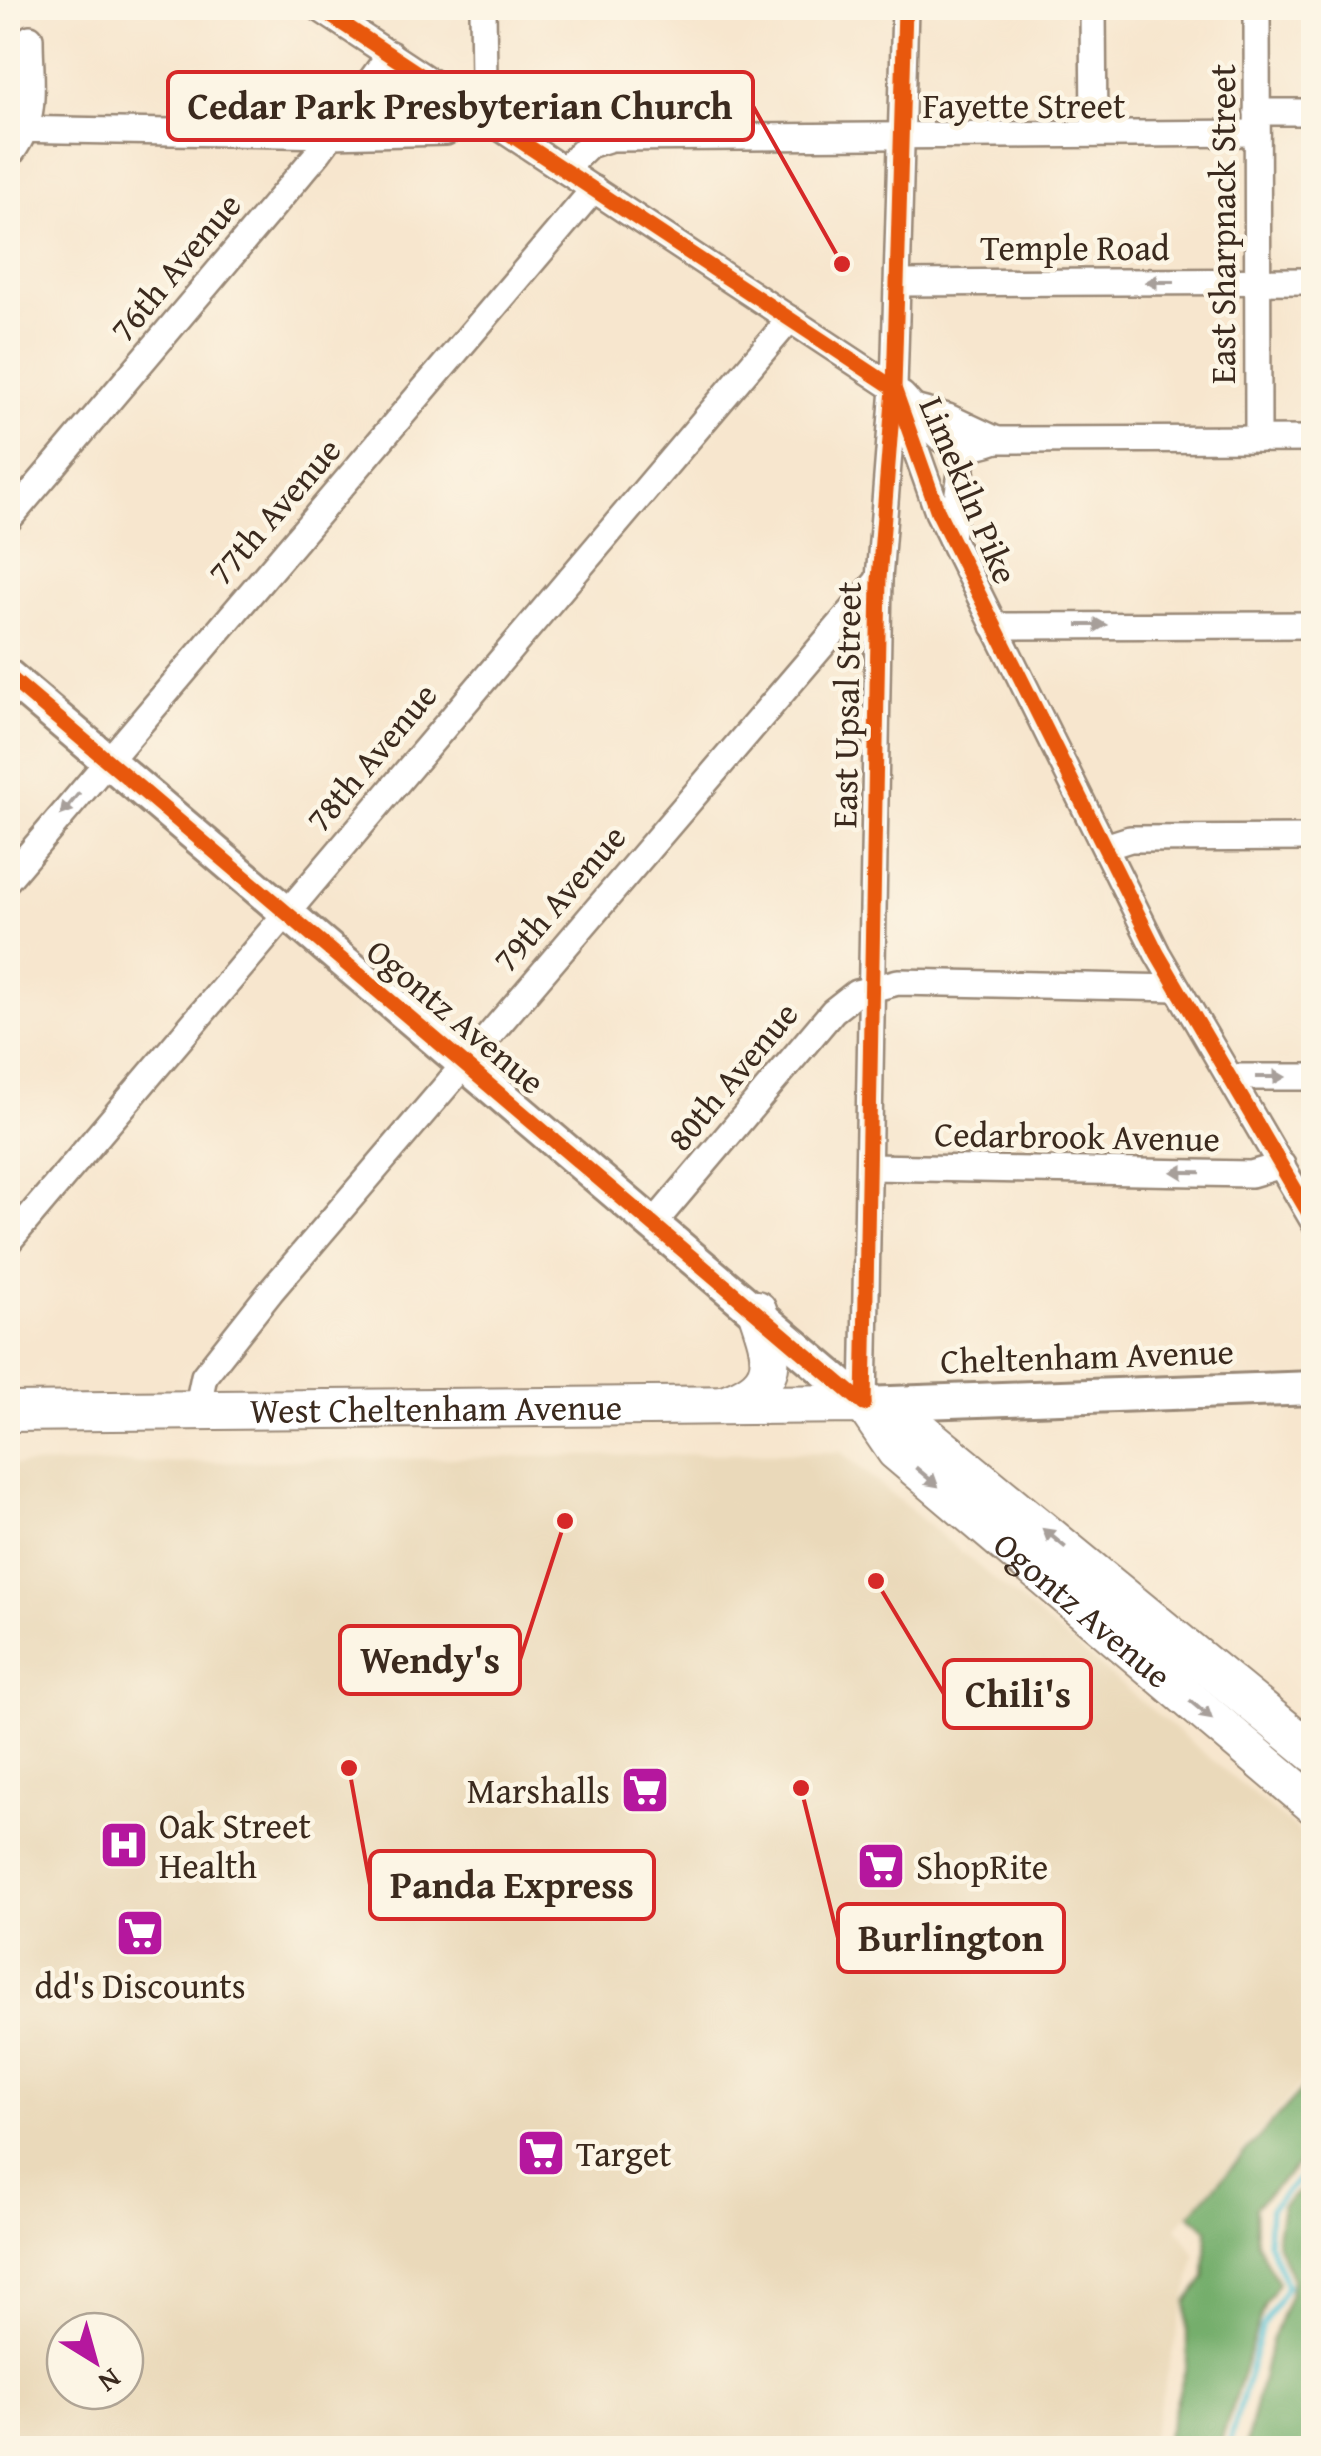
<svg xmlns="http://www.w3.org/2000/svg" width="1321" height="2456" font-family="'Gentium Book Plus',serif">
<rect width="100%" height="100%" fill="#fcf5e5"/>
<filter id="ink" filterUnits="userSpaceOnUse"><feTurbulence type="fractalNoise" baseFrequency=".01" numOctaves="2"/><feDisplacementMap in="SourceGraphic" scale="20" xChannelSelector="R" yChannelSelector="G"/><feConvolveMatrix kernelMatrix="1 2 1 2 8 2 1 2 1" color-interpolation-filters="sRGB"/></filter>
<filter id="wash" filterUnits="userSpaceOnUse"><feTurbulence type="fractalNoise" baseFrequency=".0048" numOctaves="4" result="noise"/><feDisplacementMap in="SourceGraphic" scale="40" xChannelSelector="R" yChannelSelector="G"/><feGaussianBlur stdDeviation="2.25" result="paint"/><feColorMatrix in="noise" values="0 0 0 0 0 0 0 0 0 0 0 0 0 0 0 0 0 1.4 0 .05"/><feComposite in="paint" operator="in"/></filter>
<g filter="url(#wash)">
<rect width="100%" height="100%" fill="#f7e6ce"/>
<path fill="#ead9ba" fill-rule="evenodd" d="M 841,1452 L 1313,1844 L 1313,2069 L 1177,2227 L 1196,2256 L 1149,2448 L 8,2448 L 8,1465 ZM 65,2331 L 125,2331 L 125,2391 L 65,2391 Z"/>
<g fill="#74ae6c" stroke="#586c45" stroke-width="2.5">
<polygon points="1313,2077 1313,2150 1255,2207 1256,2241 1278,2283 1265,2303 1219,2448 1164,2448 1187,2363 1187,2302 1205,2278 1207,2228 1190,2214"/>
<polygon points="1313,2179 1313,2448 1245,2448 1271,2341 1290,2293 1292,2279 1276,2242 1282,2206"/>
</g>
<g fill="none" stroke-linecap="round" stroke-linejoin="round">
<polyline stroke="#5bc4d7" stroke-width="5" points="1228,2448 1262,2327 1287,2286 1268,2241 1270,2209 1314,2162"/>
</g>
</g>
<g filter="url(#ink)">
<g fill="none" stroke-linecap="round" stroke-linejoin="round">
<g stroke="#998876" stroke-width="30">
<g id="minor">
<polyline points="319,8 894,388 938,512 1157,953 1314,1222"/>
<polyline points="1093,8 1094,134"/>
<polyline points="1257,8 1258,439"/>
<polyline points="1257,112 1314,112"/>
<polyline points="8,129 332,135 446,132 465,121 480,99 484,80 483,8"/>
<path d="M 8,157 C 40,118 30,85 30,38"/>
<polyline points="564,169 589,145 611,138 1257,133"/>
<polyline points="898,283 1314,281"/>
<path d="M 902,395 C 937,431 940,461 997,440 L 1314,439"/>
<polyline points="914,408 948,417 997,440"/>
<polyline points="8,520 319,152 390,54"/>
<polyline points="951,538 965,447"/>
<polyline points="994,626 1314,625"/>
<polyline points="1105,847 1130,839 1314,838"/>
<polyline points="8,879 594,189"/>
<polyline points="1229,1077 1314,1077"/>
<polyline points="870,1167 1251,1174 1282,1165"/>
<polyline points="654,1223 833,1011 856,993 898,982 1177,988"/>
<polyline points="8,1242 790,319"/>
<polyline points="864,1404 879,579 894,388 905,8"/>
<polyline points="197,1410 204,1376 271,1291 879,579"/>
</g>
</g>
<g stroke="#998876" stroke-width="38">
<polyline id="major" points="8,676 864,1404 1314,1388"/>
</g>
<g stroke="#998876" stroke-width="42">
<g id="highway">
<path d="M 726,1404 C 783,1384 773,1356 757,1310"/>
<path id="s1" d="M 864,1404 L 896,1451 L 1314,1805"/>
<path id="s2" d="M 8,1412 L 864,1404 L 916,1427 L 1314,1753"/>
</g>
</g>
<use href="#minor" stroke="#fff" stroke-width="25"/>
<use href="#major" stroke="#fff" stroke-width="32"/>
<use href="#highway" stroke="#fff" stroke-width="38"/>
<g stroke="#fcf5e5" stroke-width="21">
<g id="cycleway">
<polyline points="319,8 894,388 938,512 1157,953 1314,1222"/>
<polyline points="8,676 864,1404"/>
<polyline points="864,1404 879,579 894,388 905,8"/>
</g>
</g>
<use href="#cycleway" stroke="#e8590c" stroke-width="15"/>
</g>
<defs><path id="oneway-solid" d="M-6-.8H1V-3.2L6.5 0L1 3.2V.8H-6Z" transform="scale(2.5)"/></defs>
<g fill="#a79f9a">
<use href="#oneway-solid" transform="translate(1160 282) rotate(180)"/>
<use href="#oneway-solid" transform="translate(1092 625)"/>
<use href="#oneway-solid" transform="translate(70 804) rotate(130)"/>
<use href="#oneway-solid" transform="translate(1271 1077)"/>
<use href="#oneway-solid" transform="translate(1186 1172) rotate(-179)"/>
<use href="#oneway-solid" transform="translate(927 1477) rotate(40)"/>
<use href="#oneway-solid" transform="translate(1054 1538) rotate(-141)"/>
<use href="#oneway-solid" transform="translate(1201 1710) rotate(40)"/>
</g>
</g>
<defs>
<g id="supermarket-square" transform="scale(2.5)"><rect x="-9" y="-9" width="18" height="18" rx="4" fill="#b5179e" stroke="#fcf5e5"/><path d="M-6-5.5h2.5l.6 2H6L4.5 2H-2.5L-4.4-4H-6ZM-1.5 3.2a1.3 1.3 0 1 0 .1 0ZM3 3.2a1.3 1.3 0 1 0 .1 0Z" fill="#fff"/></g>
<g id="hospital-square" transform="scale(2.5)"><rect x="-9" y="-9" width="18" height="18" rx="4" fill="#b5179e" stroke="#fcf5e5"/><path d="M-5-5h3v3.5h4V-5h3V5h-3V1.5h-4V5h-3Z" fill="#fff"/></g>
</defs>
<g fill-rule="evenodd">
<use href="#supermarket-square" x="645" y="1790"/>
<use href="#hospital-square" x="124" y="1845"/>
<use href="#supermarket-square" x="881" y="1866"/>
<use href="#supermarket-square" x="140" y="1933"/>
<use href="#supermarket-square" x="541" y="2153"/>
</g>
<g text-anchor="middle" dominant-baseline="central" stroke-width="9" stroke-linejoin="round" paint-order="stroke">
<g font-size="35" fill="#3b2a1e" stroke="#fcf5e5">
<text x="1024" y="105">Fayette Street</text>
<text transform="translate(1222 224) rotate(-90)">East Sharpnack Street</text>
<text x="1075" y="247">Temple Road</text>
<text transform="translate(175 267) rotate(-50)">76th Avenue</text>
<text transform="translate(969 490) rotate(67)">Limekiln Pike</text>
<text transform="translate(274 511) rotate(-49)">77th Avenue</text>
<text transform="translate(846 705) rotate(-89)">East Upsal Street</text>
<text transform="translate(371 757) rotate(-50)">78th Avenue</text>
<text transform="translate(559 898) rotate(-49)">79th Avenue</text>
<text transform="translate(456 1016) rotate(40)">Ogontz Avenue</text>
<text transform="translate(732 1076) rotate(-50)">80th Avenue</text>
<text transform="translate(1077 1136) rotate(1)">Cedarbrook Avenue</text>
<text transform="translate(1087 1356) rotate(-2)">Cheltenham Avenue</text>
<text stroke="none"><textPath href="#s2" startOffset="428">West Cheltenham Avenue</textPath></text>
<text stroke="none"><textPath href="#s1" startOffset="302">Ogontz Avenue</textPath></text>
</g>
<g font-size="35" fill="#3b2a1e" stroke="#fcf5e5" text-anchor="start">
<text x="610" y="1790" text-anchor="end">Marshalls</text>
<text x="159" y="1825">Oak Street<tspan x="159" dy="40">Health</tspan></text>
<text x="916" y="1866">ShopRite</text>
<text x="140" y="1985" text-anchor="middle">dd's Discounts</text>
<text x="576" y="2153">Target</text>
</g>
</g>
<path fill="none" stroke="#d62828" stroke-width="4" d="M842 264L753 106M565 1521L520 1660M876 1581L944 1694M349 1768L370 1885M801 1788L838 1938"/>
<g fill="#d62828" stroke="#fcf5e5" stroke-width="4">
<circle cx="842" cy="264" r="10"/>
<circle cx="565" cy="1521" r="10"/>
<circle cx="876" cy="1581" r="10"/>
<circle cx="349" cy="1768" r="10"/>
<circle cx="801" cy="1788" r="10"/>
</g>
<g fill="#fcf5e5" stroke="#d62828" stroke-width="4">
<rect x="168" y="72" width="585" height="68" rx="10"/>
<rect x="340" y="1626" width="180" height="68" rx="10"/>
<rect x="944" y="1660" width="147" height="68" rx="10"/>
<rect x="370" y="1851" width="284" height="68" rx="10"/>
<rect x="838" y="1904" width="226" height="68" rx="10"/>
</g>
<g font-size="38" text-anchor="middle" font-weight="bold" fill="#3b2a1e">
<text x="460" y="119">Cedar Park Presbyterian Church</text>
<text x="430" y="1673">Wendy's</text>
<text x="1018" y="1707">Chili's</text>
<text x="512" y="1898">Panda Express</text>
<text x="951" y="1951">Burlington</text>
</g>
<rect width="1321" height="2456" fill="none" stroke="#fcf5e5" stroke-width="40"/>
<g transform="translate(95 2361) rotate(143)"><circle r="48" fill="#fcf5e5" stroke="#afa495" stroke-width="2.5"/>
<path d="M0-8L18 38L0 25L-18 38Z" fill="#b5179e"/>
<text y="-15" font-size="28" font-weight="bold" text-anchor="middle" fill="#3b2a1e">N</text>
</g>
</svg>
